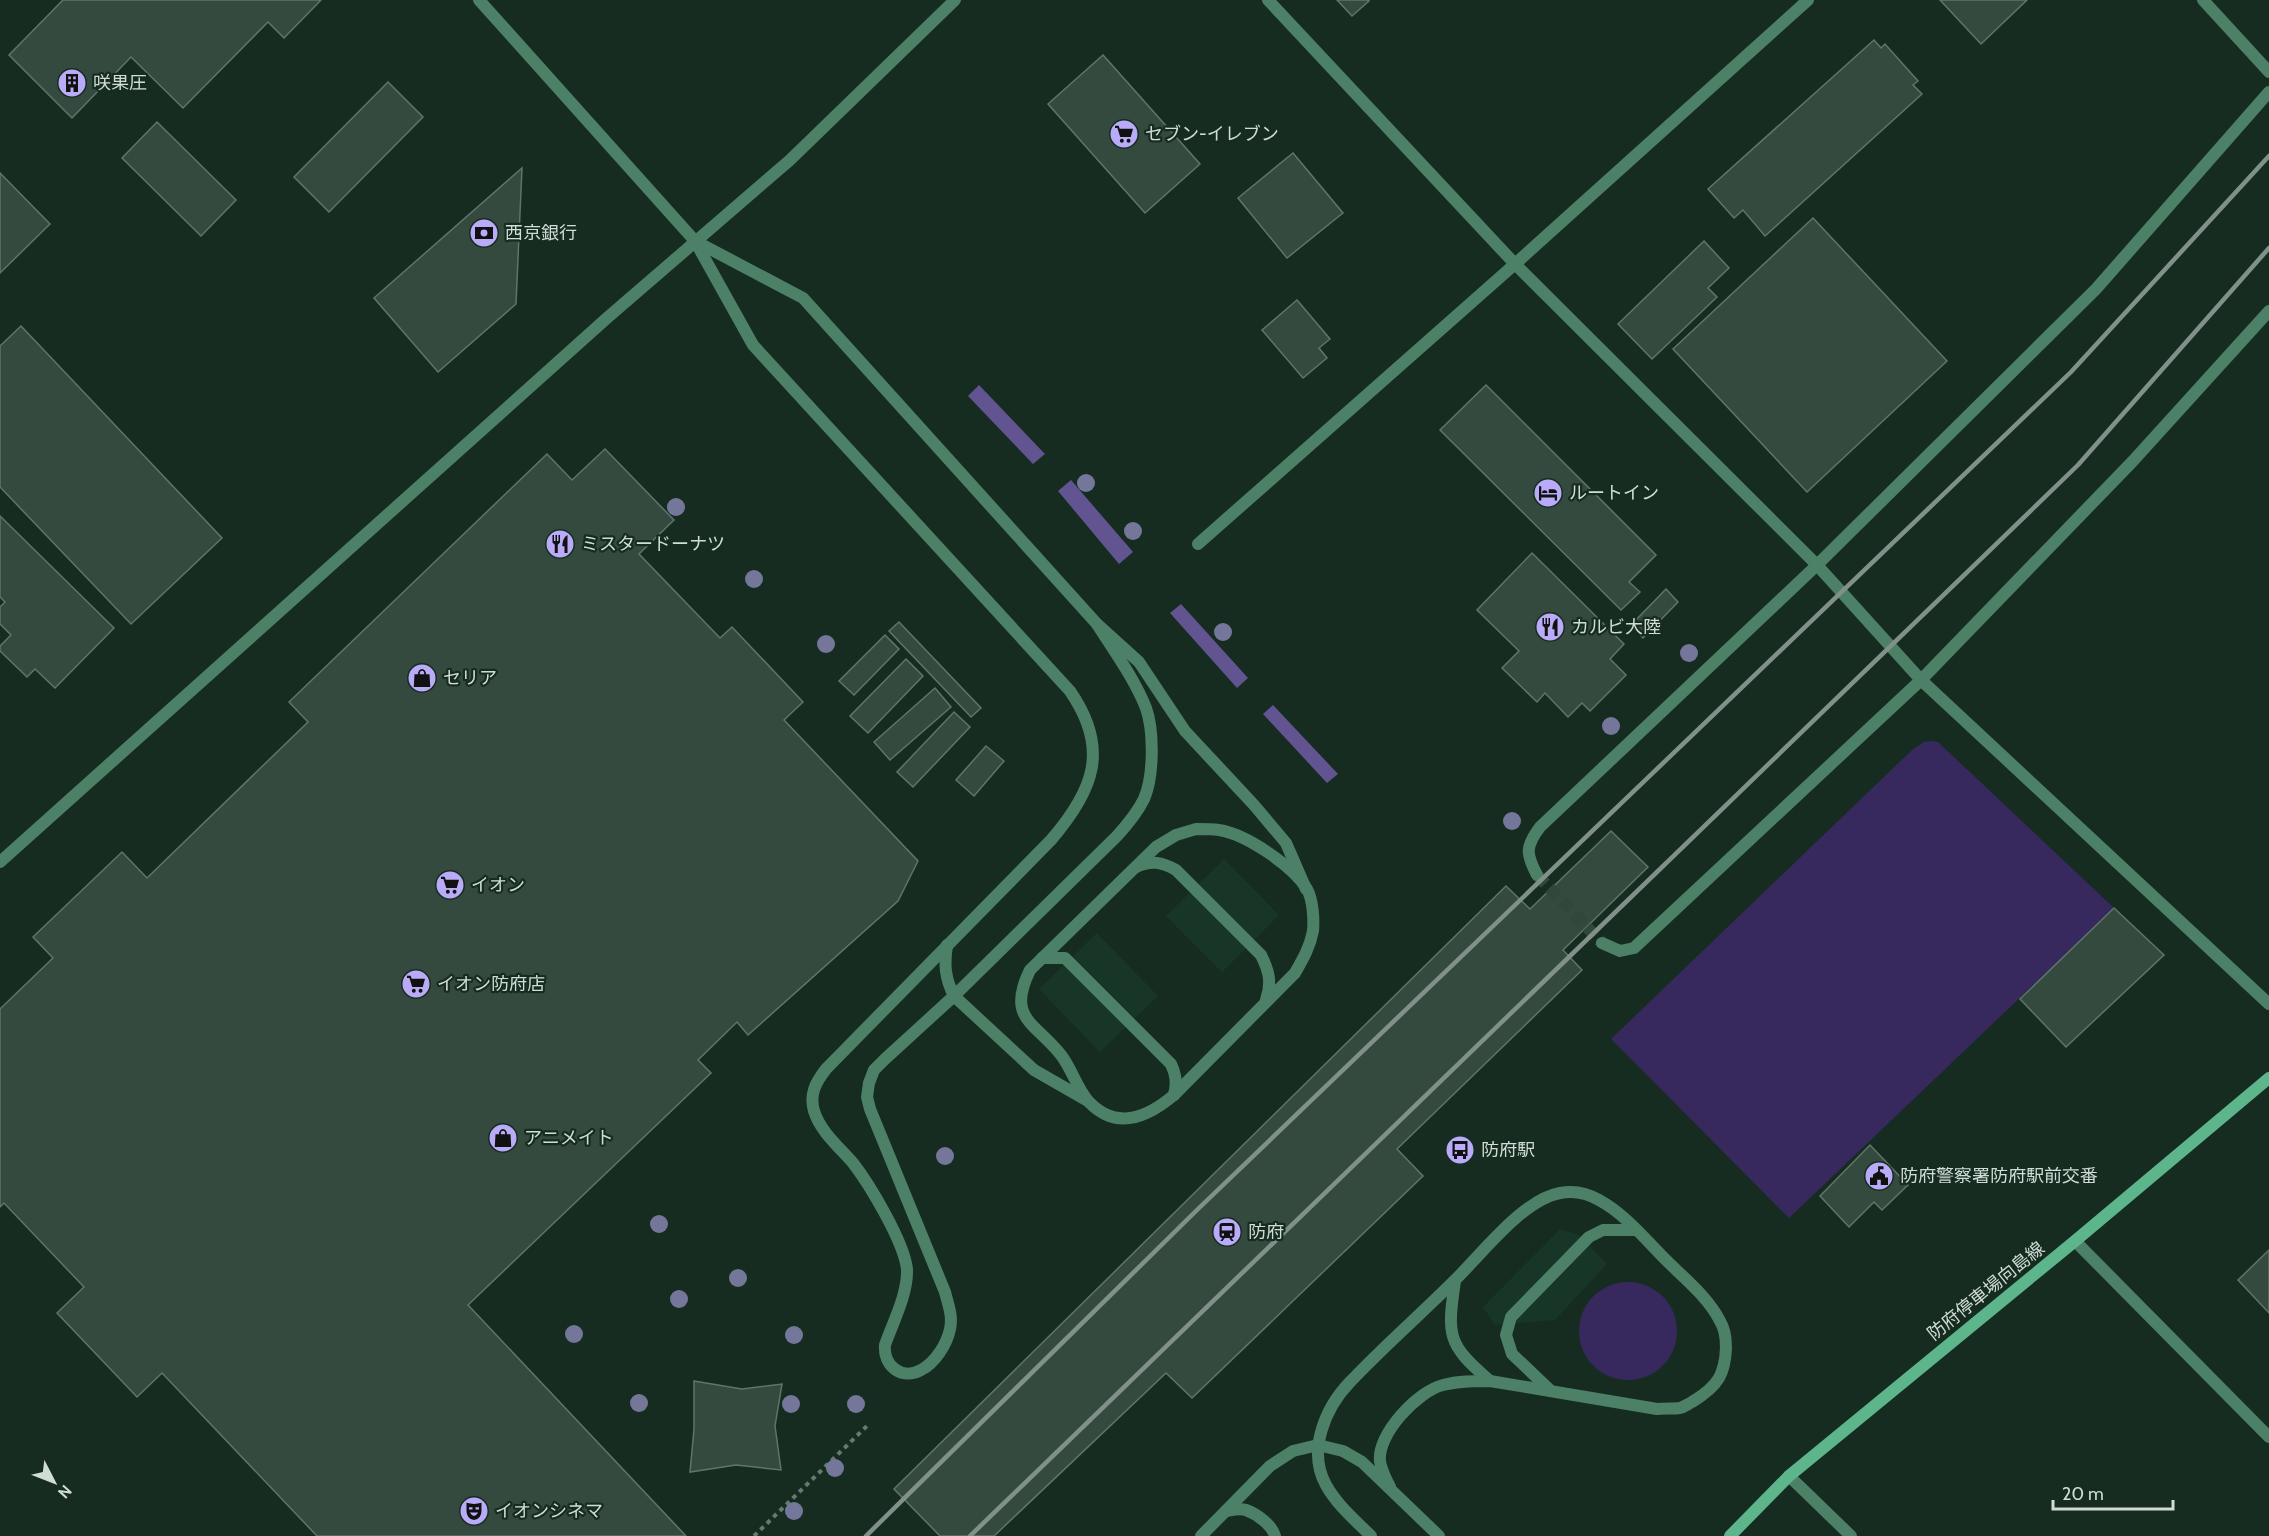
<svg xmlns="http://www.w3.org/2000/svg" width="2269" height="1536" font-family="Cabin,'Noto Sans JP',sans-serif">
<rect width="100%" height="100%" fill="#162c21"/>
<g fill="#183628">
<polygon points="1224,859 1279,915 1222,972 1166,916"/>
<polygon points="1097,933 1158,996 1100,1052 1039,989"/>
<polygon points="1560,1229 1579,1235 1607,1264 1555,1320 1495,1325 1483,1307"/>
</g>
<g fill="#37295e">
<polygon points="1932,741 1938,742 2114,908 1789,1218 1611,1039 1912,750 1924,742"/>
<circle cx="1628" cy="1331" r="49"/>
</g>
<g fill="#615491">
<polygon points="979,385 1045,454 1033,464 968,396"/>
<polygon points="1071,480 1133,552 1119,564 1058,491"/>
<polygon points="1181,604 1248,678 1237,688 1170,613"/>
<polygon points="1273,705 1338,774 1327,783 1263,714"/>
</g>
<g fill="#344a3e" stroke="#5e7669" stroke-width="1.5">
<polygon points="63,0 321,0 284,38 268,22 183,108 131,57 72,118 9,55"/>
<polygon points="1337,0 1367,0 1369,1 1352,16"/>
<polygon points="1940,0 2027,0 1981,44"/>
<polygon points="1874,40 1881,48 1885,44 1918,81 1913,85 1922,94 1765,236 1743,210 1734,218 1708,189"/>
<polygon points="1103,55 1200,164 1145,213 1048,104"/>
<polygon points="388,82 423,117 329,212 294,177"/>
<polygon points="157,122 236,200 201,236 122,158"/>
<polygon points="1293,153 1343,213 1287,258 1238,198"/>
<polygon points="522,168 516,304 438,372 374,298"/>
<polygon points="0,173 50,224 0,273"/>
<polygon points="1813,218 1947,361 1807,492 1673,349"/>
<polygon points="1704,241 1729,268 1708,288 1717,297 1652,359 1618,324"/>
<polygon points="1297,300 1330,339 1319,348 1327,358 1303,378 1262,330"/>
<polygon points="21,326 222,538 131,624 0,487 0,346"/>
<polygon points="1486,385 1656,555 1629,582 1640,592 1621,610 1440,430"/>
<polygon points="605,449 674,520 639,554 720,638 732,627 803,702 784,720 918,861 898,901 748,1035 737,1022 698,1060 711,1073 468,1305 686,1536 317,1536 162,1373 137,1397 57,1313 84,1287 4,1203 0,1207 0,1009 53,958 33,937 122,852 147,878 308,722 289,702 547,454 572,480"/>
<polygon points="0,516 114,628 55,688 35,669 27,677 0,651 0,646 11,635 0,624 0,607 5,602 0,597"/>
<polygon points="1532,553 1624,644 1610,659 1626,675 1590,711 1582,703 1568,717 1545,693 1537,702 1502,668 1519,651 1477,610"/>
<polygon points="1666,589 1678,602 1643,638 1630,626"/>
<polygon points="899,622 981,708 971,717 889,631"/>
<polygon points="885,635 899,649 854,695 839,681"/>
<polygon points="906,659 923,676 868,733 850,716"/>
<polygon points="935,688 951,707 890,760 874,742"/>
<polygon points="954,712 970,727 913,787 897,772"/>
<polygon points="986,746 1004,761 974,796 956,780"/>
<polygon points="1611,831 1648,867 1563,950 1582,970 1397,1149 1423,1176 1192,1398 1166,1373 994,1536 940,1536 894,1489 1506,886 1530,909"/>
<polygon points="2114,908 2164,955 2066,1047 2020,999"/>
<polygon points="1870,1145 1908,1185 1882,1210 1874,1202 1849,1227 1820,1196"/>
<polygon points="2269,1250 2269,1313 2238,1280"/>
<polygon points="694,1381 742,1389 782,1384 775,1426 781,1470 736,1465 690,1472 694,1429"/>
</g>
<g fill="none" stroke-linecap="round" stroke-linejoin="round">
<polyline stroke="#32473c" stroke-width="12" stroke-dasharray="12 6" stroke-linecap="butt" points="1537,875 1602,943"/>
<polyline stroke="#677970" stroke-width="4" stroke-dasharray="4.5 4.5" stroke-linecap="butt" points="754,1536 868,1425"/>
<g stroke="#4c8167" stroke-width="12">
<path d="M 695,241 L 753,345 L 1070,691 C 1110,749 1094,790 1051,840 L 826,1069 C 816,1082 809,1094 814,1111 C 820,1131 839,1147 853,1163 C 870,1185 904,1242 907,1269 C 908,1294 893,1322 885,1345 C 883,1365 901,1381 921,1370 C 935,1363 947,1344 950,1329 C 953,1316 948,1304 945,1292 L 870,1109 L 867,1097 L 869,1083 L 874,1070 L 885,1059 L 954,996 L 1117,836 C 1128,824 1137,813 1144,799 C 1154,776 1154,731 1146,708 C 1134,678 1114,651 1097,624"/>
<polyline points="695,241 803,298 1097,624 1139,662 1185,731 1254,805 1286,843 1306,889"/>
<path d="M 1196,829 C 1204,829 1212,829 1219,830 C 1246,834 1293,866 1307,889 C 1313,900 1314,919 1313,931 C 1310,947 1303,959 1295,973 L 1174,1095 C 1148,1117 1117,1131 1089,1102 C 1077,1089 1072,1069 1061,1055 C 1035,1022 1006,1019 1030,970 L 1156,847 L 1176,835 Z"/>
<path d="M 1136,867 C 1151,860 1162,862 1176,870 L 1261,955 C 1269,971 1272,982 1266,1000"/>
<path d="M 947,945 C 944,965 945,978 954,996 L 1034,1070 L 1088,1101"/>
<path d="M 1042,958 L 1065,958 L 1171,1064 C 1176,1075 1177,1083 1174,1095"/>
<path d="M 1455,1281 C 1447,1336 1447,1344 1490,1381"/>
<polyline points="1551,1391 1512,1354 1506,1335 1511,1317 1589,1237 1603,1230 1636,1230"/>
<path d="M 1226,1511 C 1232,1510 1240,1508 1246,1510 C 1257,1514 1272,1525 1275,1536"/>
<polyline points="1201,1536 1270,1466 1293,1451 1318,1445 1343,1451 1362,1462 1439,1536"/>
<path d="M 1371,1536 C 1355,1520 1337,1505 1326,1485 C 1307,1451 1325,1408 1350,1382 C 1383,1347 1420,1315 1454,1281 C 1482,1254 1522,1200 1560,1193 C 1575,1190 1587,1193 1599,1200 C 1625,1214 1645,1239 1666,1260 C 1685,1279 1708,1297 1720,1321 C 1729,1336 1727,1363 1719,1378 C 1713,1388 1702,1396 1692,1402 C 1688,1404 1684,1407 1680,1408 C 1673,1409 1665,1408 1657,1409 L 1490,1381 C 1474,1381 1458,1381 1443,1385 C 1418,1391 1377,1434 1380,1461 C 1381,1470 1386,1479 1390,1487"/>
</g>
<g stroke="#4c8167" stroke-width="12">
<polyline points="1817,565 1921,680 2269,1004"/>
<path d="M 1537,875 C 1526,854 1525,847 1540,827 L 1817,565 L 2096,289 L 2269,92"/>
<polyline points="1602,943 1620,951 1634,948 1921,680 2132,462 2269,311"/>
<polyline points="2075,1241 2269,1437"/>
<polyline points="1789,1476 1851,1536"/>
</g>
<g stroke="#4c8167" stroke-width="12">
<polyline points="479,0 695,241"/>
<polyline points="1268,0 1515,264 1817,565"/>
<polyline points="2203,0 2269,72"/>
<polyline points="1198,544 1515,264 1808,0"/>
<polyline points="0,862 607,318 790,160 955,0"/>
</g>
<polyline stroke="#5db58b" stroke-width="12" points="1730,1536 1789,1476 2075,1241 2269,1078"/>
<g stroke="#819189" stroke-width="4.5">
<polyline points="866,1536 1199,1208 2071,372 2269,156"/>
<polyline points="970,1536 2078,465 2269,248"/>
</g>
</g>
<g fill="#75779a">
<circle cx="1086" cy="483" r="9"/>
<circle cx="676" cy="507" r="9"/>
<circle cx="1133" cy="531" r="9"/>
<circle cx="754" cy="579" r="9"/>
<circle cx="1223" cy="632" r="9"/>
<circle cx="826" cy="644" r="9"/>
<circle cx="1689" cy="653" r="9"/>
<circle cx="1611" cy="726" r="9"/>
<circle cx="1512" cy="821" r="9"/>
<circle cx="945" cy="1156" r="9"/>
<circle cx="659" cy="1224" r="9"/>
<circle cx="738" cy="1278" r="9"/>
<circle cx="679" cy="1299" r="9"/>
<circle cx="574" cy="1334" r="9"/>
<circle cx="794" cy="1335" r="9"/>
<circle cx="639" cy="1403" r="9"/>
<circle cx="791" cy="1404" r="9"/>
<circle cx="856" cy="1404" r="9"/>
<circle cx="835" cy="1468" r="9"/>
<circle cx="794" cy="1511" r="9"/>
</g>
<defs>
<g id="building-disc" transform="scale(1.5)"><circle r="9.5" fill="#b9abf7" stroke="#162c21"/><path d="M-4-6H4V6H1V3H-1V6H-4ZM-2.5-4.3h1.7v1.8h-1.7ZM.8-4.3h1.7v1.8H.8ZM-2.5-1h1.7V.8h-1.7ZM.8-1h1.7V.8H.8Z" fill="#111"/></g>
<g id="supermarket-disc" transform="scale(1.5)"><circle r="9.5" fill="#b9abf7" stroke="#162c21"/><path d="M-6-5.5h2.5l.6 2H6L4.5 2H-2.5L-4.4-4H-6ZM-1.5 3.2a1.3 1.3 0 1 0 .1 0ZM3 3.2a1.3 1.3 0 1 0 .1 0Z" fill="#111"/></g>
<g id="bank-disc" transform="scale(1.5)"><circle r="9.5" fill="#b9abf7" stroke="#162c21"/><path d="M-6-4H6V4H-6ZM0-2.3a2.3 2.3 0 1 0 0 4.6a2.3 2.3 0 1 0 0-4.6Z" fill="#111"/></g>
<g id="hotel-disc" transform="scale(1.5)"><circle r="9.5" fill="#b9abf7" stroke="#162c21"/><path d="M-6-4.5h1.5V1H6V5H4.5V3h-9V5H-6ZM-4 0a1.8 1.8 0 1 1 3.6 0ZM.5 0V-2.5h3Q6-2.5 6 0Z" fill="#111"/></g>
<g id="restaurant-disc" transform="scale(1.5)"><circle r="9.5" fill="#b9abf7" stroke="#162c21"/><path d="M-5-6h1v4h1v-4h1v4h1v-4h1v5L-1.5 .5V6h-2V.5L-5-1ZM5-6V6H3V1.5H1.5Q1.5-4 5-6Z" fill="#111"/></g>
<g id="shop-disc" transform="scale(1.5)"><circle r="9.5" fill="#b9abf7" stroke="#162c21"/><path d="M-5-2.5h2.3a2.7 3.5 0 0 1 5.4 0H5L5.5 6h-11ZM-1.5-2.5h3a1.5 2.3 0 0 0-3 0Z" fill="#111"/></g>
<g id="bus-disc" transform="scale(1.5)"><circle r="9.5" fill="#b9abf7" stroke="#162c21"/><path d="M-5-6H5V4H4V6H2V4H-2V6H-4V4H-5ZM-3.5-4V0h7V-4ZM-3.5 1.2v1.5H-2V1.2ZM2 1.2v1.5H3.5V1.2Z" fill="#111"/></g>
<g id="civic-disc" transform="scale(1.5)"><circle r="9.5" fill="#b9abf7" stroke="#162c21"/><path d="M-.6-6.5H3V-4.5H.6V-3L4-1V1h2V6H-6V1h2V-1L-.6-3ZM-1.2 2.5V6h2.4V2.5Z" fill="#111"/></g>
<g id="station-disc" transform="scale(1.5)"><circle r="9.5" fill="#b9abf7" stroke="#162c21"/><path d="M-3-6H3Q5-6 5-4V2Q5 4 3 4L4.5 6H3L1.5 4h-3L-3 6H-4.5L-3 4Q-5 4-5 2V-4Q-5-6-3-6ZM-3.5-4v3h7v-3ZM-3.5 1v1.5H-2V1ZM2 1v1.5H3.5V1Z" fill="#111"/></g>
<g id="theatre-disc" transform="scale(1.5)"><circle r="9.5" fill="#b9abf7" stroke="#162c21"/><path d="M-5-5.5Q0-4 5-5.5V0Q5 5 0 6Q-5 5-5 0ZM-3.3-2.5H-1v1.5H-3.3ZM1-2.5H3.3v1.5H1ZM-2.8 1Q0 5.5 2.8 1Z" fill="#111"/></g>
</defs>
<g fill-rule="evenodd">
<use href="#building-disc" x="72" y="83"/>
<use href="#supermarket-disc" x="1124" y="134"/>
<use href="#bank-disc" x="484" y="233"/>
<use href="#hotel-disc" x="1548" y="493"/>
<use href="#restaurant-disc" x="560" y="544"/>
<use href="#restaurant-disc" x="1550" y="627"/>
<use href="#shop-disc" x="422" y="678"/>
<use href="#supermarket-disc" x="450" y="885"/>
<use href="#supermarket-disc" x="416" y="984"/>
<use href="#shop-disc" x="503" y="1138"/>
<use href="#bus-disc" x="1460" y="1150"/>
<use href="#civic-disc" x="1879" y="1176"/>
<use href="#station-disc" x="1227" y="1232"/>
<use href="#theatre-disc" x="474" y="1511"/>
</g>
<g text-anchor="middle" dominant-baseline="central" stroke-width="4.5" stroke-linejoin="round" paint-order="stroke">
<g font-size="18" fill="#d0ddd6" stroke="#162c21" text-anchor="start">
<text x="93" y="83">咲果圧</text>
<text x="1145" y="134">セブン-イレブン</text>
<text x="505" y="233">西京銀行</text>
<text x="1569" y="493">ルートイン</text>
<text x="581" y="544">ミスタードーナツ</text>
<text x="1571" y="627">カルビ大陸</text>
<text x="443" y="678">セリア</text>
<text x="471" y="885">イオン</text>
<text x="437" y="984">イオン防府店</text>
<text x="524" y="1138">アニメイト</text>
<text x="1481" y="1150">防府駅</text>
<text x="1900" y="1176">防府警察署防府駅前交番</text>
<text x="1248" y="1232">防府</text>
<text x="495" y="1511">イオンシネマ</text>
</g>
<g font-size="18" fill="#d0ddd6" stroke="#162c21">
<text transform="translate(1986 1291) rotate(-39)">防府停車場向島線</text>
</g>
</g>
<g transform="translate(54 1482) rotate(132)" stroke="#162c21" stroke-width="4.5" paint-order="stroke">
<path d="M0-4.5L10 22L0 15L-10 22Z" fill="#d0ddd6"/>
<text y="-9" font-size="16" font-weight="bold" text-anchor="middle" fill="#d0ddd6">N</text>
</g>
<path d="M2053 1500v9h120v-9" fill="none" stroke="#d0ddd6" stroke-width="3"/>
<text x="2062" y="1500" font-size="18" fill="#d0ddd6" stroke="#162c21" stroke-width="4.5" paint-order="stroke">20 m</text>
</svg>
